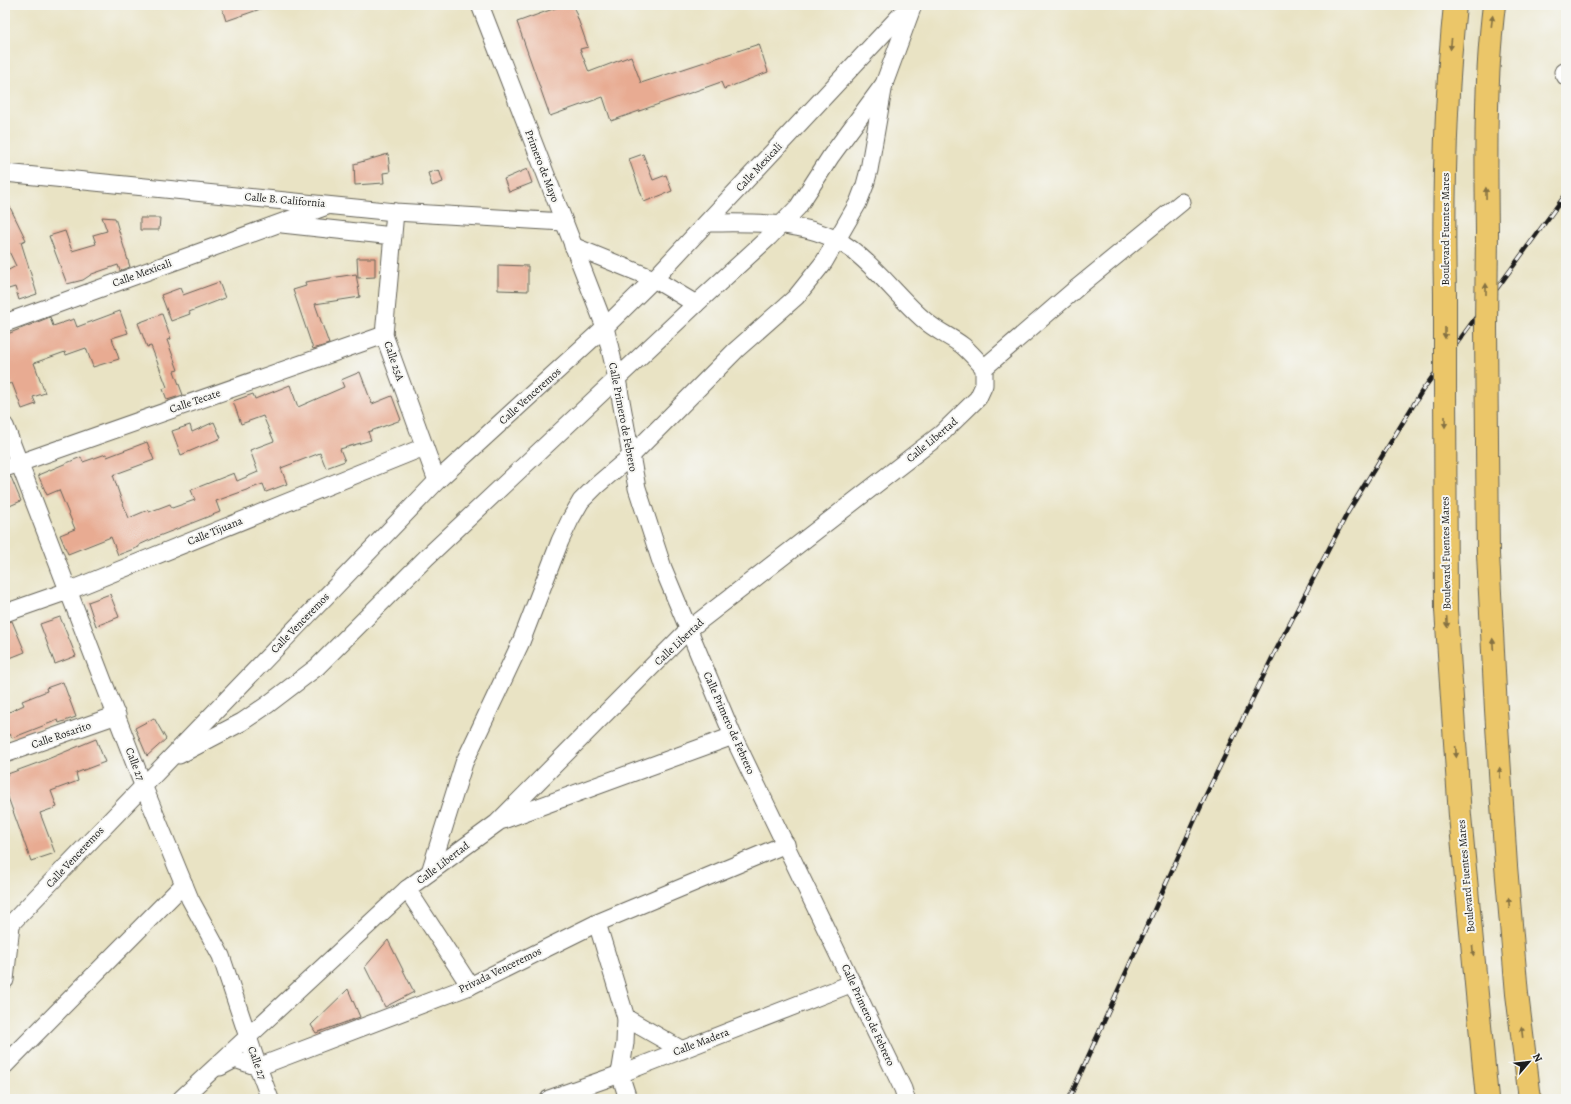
<svg xmlns="http://www.w3.org/2000/svg" width="1571" height="1104" font-family="Alegreya,serif">
<rect width="100%" height="100%" fill="#f6f6f2"/>
<filter id="ink" filterUnits="userSpaceOnUse"><feTurbulence type="fractalNoise" baseFrequency=".025" numOctaves="2"/><feDisplacementMap in="SourceGraphic" scale="8" xChannelSelector="R" yChannelSelector="G"/><feConvolveMatrix kernelMatrix="1 2 1 2 8 2 1 2 1" color-interpolation-filters="sRGB"/></filter>
<filter id="wash" filterUnits="userSpaceOnUse"><feTurbulence type="fractalNoise" baseFrequency=".012" numOctaves="4" result="noise"/><feDisplacementMap in="SourceGraphic" scale="16" xChannelSelector="R" yChannelSelector="G"/><feGaussianBlur stdDeviation="0.9" result="paint"/><feColorMatrix in="noise" values="0 0 0 0 0 0 0 0 0 0 0 0 0 0 0 0 0 1.4 0 .05"/><feComposite in="paint" operator="in"/></filter>
<g filter="url(#wash)">
<rect width="100%" height="100%" fill="#e9e3c4"/>
<g id="blocks">
<g fill="#e8ab92">
<polygon points="221,5 265,5 266,7 226,21"/>
<polygon points="564,5 573,5 588,47 580,49 589,72 631,56 641,83 759,44 768,72 724,89 721,82 611,121 603,97 550,116 517,22"/>
<polygon points="388,154 390,172 383,173 384,183 355,185 354,164"/>
<polygon points="643,154 653,180 666,175 672,191 644,202 629,159"/>
<polygon points="527,169 532,183 509,192 504,179"/>
<polygon points="439,170 443,182 432,186 428,173"/>
<polygon points="5,197 26,240 21,242 37,294 19,300 15,287 5,290 5,272 16,266 5,243"/>
<polygon points="102,217 115,218 130,267 120,271 118,265 92,274 83,280 67,284 49,236 65,231 72,251 96,244 93,235 107,231"/>
<polygon points="140,218 160,218 159,230 140,230"/>
<polygon points="357,258 375,258 375,277 358,278"/>
<polygon points="498,265 528,266 528,291 498,290"/>
<polygon points="356,274 360,297 315,304 329,344 313,349 293,290 306,286 305,282"/>
<polygon points="219,282 225,298 189,312 190,314 171,321 161,295 180,288 183,295"/>
<polygon points="120,311 128,333 112,338 119,359 93,367 86,348 66,355 65,352 34,363 45,393 33,397 36,404 22,409 12,383 5,385 5,335 50,317 53,326 74,319 77,327"/>
<polygon points="162,314 171,339 167,340 178,370 174,371 183,395 167,400 163,389 167,387 151,346 147,347 138,323"/>
<polygon points="360,372 372,404 392,396 401,420 368,432 371,440 340,449 345,461 326,468 320,453 281,468 287,484 266,492 263,484 216,501 220,512 159,536 139,545 139,547 118,555 111,537 68,554 60,535 75,529 59,490 47,495 38,475 81,457 83,462 106,454 107,457 147,442 154,460 113,475 121,499 129,518 148,510 149,512 170,504 172,508 195,500 191,490 234,473 237,481 258,472 250,450 274,441 263,416 241,424 233,401 253,394 255,399 290,385 298,407 344,387 341,380"/>
<polygon points="214,422 221,438 181,455 172,431 190,425 192,432"/>
<polygon points="11,477 21,501 5,508 5,478"/>
<polygon points="110,594 119,617 96,626 88,602"/>
<polygon points="60,617 76,656 55,664 40,624"/>
<polygon points="12,621 25,652 5,660 5,623"/>
<polygon points="63,682 76,717 59,723 58,720 12,738 10,734 5,736 5,714 24,705 22,701 47,691 46,688"/>
<polygon points="154,718 166,739 147,756 135,728"/>
<polygon points="96,739 105,762 76,773 78,781 51,791 57,807 40,813 55,853 31,861 5,789 5,775 43,761"/>
<polygon points="388,940 414,992 385,1007 365,967"/>
<polygon points="348,989 360,1017 316,1033 311,1025"/>
</g>
</g>
</g>
<g filter="url(#ink)">
<use href="#blocks" fill-opacity="0" stroke="#646257" stroke-width="1"/>
<g fill="none" stroke-linecap="round" stroke-linejoin="round">
<g stroke="#646257" stroke-width="19">
<g id="minor">
<polyline points="480,5 605,327 617,379 637,488 663,568 733,736 903,1089 906,1099"/>
<polyline points="1563,72 1566,77"/>
<polyline points="5,173 395,212 564,222"/>
<polyline points="395,212 384,335 437,481"/>
<path d="M 707,223 C 755,223 810,219 851,249 C 878,269 898,297 923,319 C 936,331 950,336 963,346 C 971,353 977,360 984,368"/>
<polyline points="282,224 393,236"/>
<polyline points="696,304 769,237 798,207 831,156 884,84 912,8"/>
<polyline points="5,323 327,206"/>
<polyline points="5,426 143,785 190,899 221,956 258,1067 270,1099"/>
<polyline points="5,468 384,335"/>
<polyline points="5,613 68,591 424,447"/>
<polyline points="5,754 117,715"/>
<polyline points="179,755 242,722 267,705 317,667 427,557 696,304 654,279 573,246"/>
<polyline points="503,820 733,736"/>
<polyline points="430,872 464,763 521,642 560,541 570,520 581,501 596,486 631,456 736,350 796,297 824,262 858,203 865,185 869,170 884,84"/>
<polyline points="407,889 470,986"/>
<polyline points="597,923 626,1018 625,1043 620,1074 628,1099"/>
<polyline points="5,930 437,481 605,327 654,279 910,5"/>
<polyline points="5,980 11,925"/>
<polyline points="626,1018 682,1050"/>
<polyline points="5,1065 184,884"/>
<polyline points="220,1067 235,1059 258,1067 470,986 597,923 786,844"/>
<polyline points="181,1099 407,889 497,823 688,630 941,434 978,398 984,385 984,368 1078,287 1182,202"/>
<polyline points="549,1099 620,1074 853,983"/>
</g>
</g>
<g stroke="#646257" stroke-width="24">
<g id="trunk">
<path d="M 1487,232 C 1486,157 1485,80 1494,5"/>
<path d="M 1445,294 C 1443,197 1445,101 1455,5"/>
<polyline points="1486,328 1488,554 1496,710 1506,866 1517,994 1530,1099"/>
<polyline points="1445,383 1446,610 1460,816 1487,1099"/>
</g>
</g>
<use href="#minor" stroke="#fff" stroke-width="17"/>
<use href="#trunk" stroke="#ebc669" stroke-width="22"/>
<g stroke="#1c1c1c" stroke-width="4.5">
<polyline id="rail" points="1069,1099 1206,795 1274,654 1348,512 1422,391 1566,194"/>
</g>
<use href="#rail" stroke="#f6f6f2" stroke-width="3" stroke-dasharray="9" stroke-linecap="butt"/>
<g stroke="#646257" stroke-width="24" stroke-linecap="butt">
<g id="trunk-bridge">
<polyline points="1486,328 1487,232"/>
<polyline points="1445,383 1445,294"/>
</g>
</g>
<use href="#trunk-bridge" stroke="#ebc669" stroke-width="22"/>
</g>
<defs><path id="oneway-solid" d="M-6-.8H1V-3.2L6.5 0L1 3.2V.8H-6Z"/></defs>
<g fill="#847142">
<use href="#oneway-solid" transform="translate(1492 21) rotate(-83)"/>
<use href="#oneway-solid" transform="translate(1451 44) rotate(96)"/>
<use href="#oneway-solid" transform="translate(1486 193) rotate(-91)"/>
<use href="#oneway-solid" transform="translate(1486 289) rotate(-90)"/>
<use href="#oneway-solid" transform="translate(1445 333) rotate(90)"/>
<use href="#oneway-solid" transform="translate(1445 422) rotate(90)"/>
<use href="#oneway-solid" transform="translate(1447 622) rotate(86)"/>
<use href="#oneway-solid" transform="translate(1493 644) rotate(-93)"/>
<use href="#oneway-solid" transform="translate(1456 752) rotate(86)"/>
<use href="#oneway-solid" transform="translate(1500 773) rotate(-94)"/>
<use href="#oneway-solid" transform="translate(1509 903) rotate(-95)"/>
<use href="#oneway-solid" transform="translate(1473 951) rotate(85)"/>
<use href="#oneway-solid" transform="translate(1522 1032) rotate(-97)"/>
</g>
</g>
<g text-anchor="middle" dominant-baseline="central" stroke-width="4" stroke-linejoin="round" paint-order="stroke">
<g font-size="11" fill="#1c1c1c" stroke="#f6f6f2">
<text transform="translate(542 166) rotate(69)">Primero de Mayo</text>
<text transform="translate(759 167) rotate(-47)">Calle Mexicali</text>
<text transform="translate(285 200) rotate(5)">Calle B. California</text>
<text transform="translate(1445 229) rotate(-90)">Boulevard Fuentes Mares</text>
<text transform="translate(142 273) rotate(-20)">Calle Mexicali</text>
<text transform="translate(394 361) rotate(71)">Calle 25A</text>
<text transform="translate(530 396) rotate(-42)">Calle Venceremos</text>
<text transform="translate(195 401) rotate(-19)">Calle Tecate</text>
<text transform="translate(623 417) rotate(79)">Calle Primero de Febrero</text>
<text transform="translate(932 440) rotate(-40)">Calle Libertad</text>
<text transform="translate(215 531) rotate(-22)">Calle Tijuana</text>
<text transform="translate(1446 553) rotate(-91)">Boulevard Fuentes Mares</text>
<text transform="translate(300 623) rotate(-46)">Calle Venceremos</text>
<text transform="translate(679 642) rotate(-43)">Calle Libertad</text>
<text transform="translate(729 723) rotate(66)">Calle Primero de Febrero</text>
<text transform="translate(61 735) rotate(-19)">Calle Rosarito</text>
<text transform="translate(135 764) rotate(69)">Calle 27</text>
<text transform="translate(75 857) rotate(-47)">Calle Venceremos</text>
<text transform="translate(443 863) rotate(-37)">Calle Libertad</text>
<text transform="translate(1466 876) rotate(-95)">Boulevard Fuentes Mares</text>
<text transform="translate(500 970) rotate(-26)">Privada Venceremos</text>
<text transform="translate(868 1015) rotate(65)">Calle Primero de Febrero</text>
<text transform="translate(701 1042) rotate(-21)">Calle Madera</text>
<text transform="translate(257 1063) rotate(70)">Calle 27</text>
</g>
</g>
<rect width="1571" height="1104" fill="none" stroke="#f6f6f2" stroke-width="20"/>
<g transform="translate(1529 1062) rotate(62)" stroke="#f6f6f2" stroke-width="3" paint-order="stroke">
<path d="M0-3L7 15L0 10L-7 15Z" fill="#1c1c1c"/>
<text y="-6" font-size="11" font-weight="bold" text-anchor="middle" fill="#1c1c1c">N</text>
</g>
</svg>
